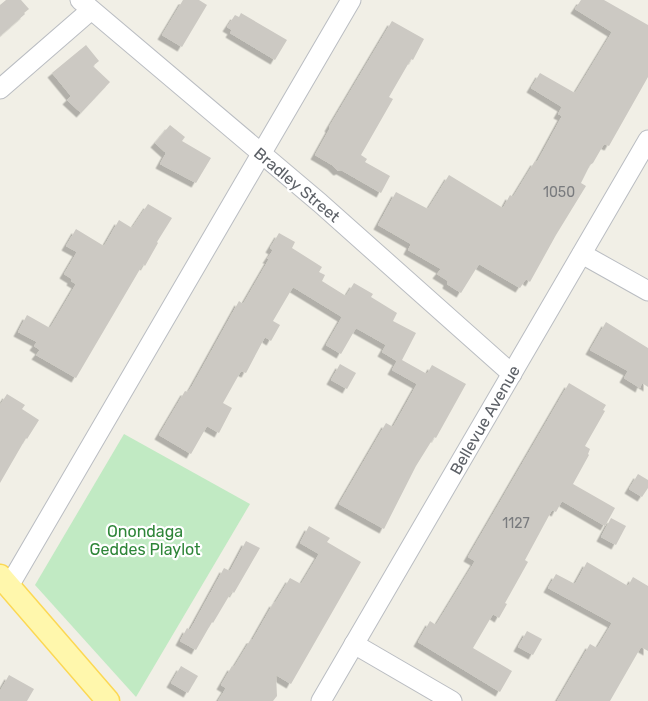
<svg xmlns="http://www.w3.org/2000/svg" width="648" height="701" font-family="Rubik,sans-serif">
<defs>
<filter id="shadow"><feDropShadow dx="-4.5" dy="4.5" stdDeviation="0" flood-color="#0004"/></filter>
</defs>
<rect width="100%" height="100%" fill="#f1efe6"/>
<polygon fill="#c1eac3" points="124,434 250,504 136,697 35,585"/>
<g fill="#ccc9c3" filter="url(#shadow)">
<polygon points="6,0 21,0 29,9 24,13 25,14 0,36 0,5"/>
<polygon points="183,0 199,0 207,5 182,47 162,35"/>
<polygon points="581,0 604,0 648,25 648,77 609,146 604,144 593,163 590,165 581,183 586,186 556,235 530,282 526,279 520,288 479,264 461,293 447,284 448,281 437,274 441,269 408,250 411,244 378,225 396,192 428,209 449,175 503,208 510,195 513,197 535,161 537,162 562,116 558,114 562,107 531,88 540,73 575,93 612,32 575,9"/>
<polygon points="241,13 287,40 275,60 230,33 232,30 227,27 235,15 239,17"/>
<polygon points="392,21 424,39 413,60 411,59 389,97 393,99 361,155 367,159 365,162 390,176 381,193 341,170 338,171 332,165 315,155 330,128 329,127"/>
<polygon points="86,45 99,61 93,66 110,82 81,113 67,100 71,96 52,73"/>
<polygon points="170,125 185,137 182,141 211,158 196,183 160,164 166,153 155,143"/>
<polygon points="148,204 172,218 157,242 158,243 145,266 143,264 76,378 36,355 40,350 34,346 37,342 18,332 27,315 50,328 76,284 71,281 72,279 64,274 77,252 66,246 76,229 104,246 119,220 132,228"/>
<polygon points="279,233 295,242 292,248 322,267 319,272 325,275 322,281 346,296 354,283 373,294 371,297 397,313 393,321 416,333 402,360 427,374 432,365 466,384 436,438 434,437 416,466 384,529 339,504 386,423 393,427 417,384 392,370 397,361 382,352 386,345 356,328 341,354 326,345 342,317 293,287 273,321 280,325 271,341 265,337 246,373 241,371 223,403 232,408 219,433 207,426 191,454 159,435 185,391 188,392 192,386 239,301 243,304 269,259 267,259 273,250 270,248"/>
<polygon points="606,322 648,348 648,387 642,383 640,388 624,378 628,371 590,350"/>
<polygon points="340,364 356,373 347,389 331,380"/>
<polygon points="569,383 606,405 603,410 605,411 585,446 590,449 588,454 589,455 573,484 615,508 605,526 562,501 556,512 552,510 525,560 528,562 505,603 507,604 499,618 493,614 473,648 512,671 500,692 418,642 430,621 436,625 475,561 468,557"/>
<polygon points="7,394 25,405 22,409 39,420 27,439 26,438 0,483 0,405"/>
<polygon points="638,474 648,480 648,488 642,497 629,489"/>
<polygon points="611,518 626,526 616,545 601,537"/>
<polygon points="309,526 330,538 327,542 361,562 291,684 276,675 277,696 273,701 218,701 226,688 221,685 232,666 234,667 251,639 253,639 274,602 275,603 290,578 301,584 319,554 300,543"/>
<polygon points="246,541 260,548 234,593 232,591 213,623 212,622 196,650 180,641 187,628 190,630 224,568 230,571"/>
<polygon points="587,562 628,586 633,577 648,586 648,651 641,647 610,701 557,701 590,644 597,648 612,623 548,588 556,574 575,584"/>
<polygon points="527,631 542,639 533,655 518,647"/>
<polygon points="181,666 198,676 188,693 171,683"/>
<polygon points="9,675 34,689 27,701 0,701 0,691"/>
</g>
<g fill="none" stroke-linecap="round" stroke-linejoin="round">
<g stroke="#babdc2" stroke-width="21">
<g id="minor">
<polyline points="80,0 320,203 512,374"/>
<polyline points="0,89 91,10"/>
<polyline points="582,254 648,291"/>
<polyline points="9,586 351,0"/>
<polyline points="354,644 452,701"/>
<polyline points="321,701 648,140"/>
</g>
</g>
<g stroke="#fcd853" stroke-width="25">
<polyline id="major" points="0,576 108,701"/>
</g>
<use href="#minor" stroke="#fff" stroke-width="19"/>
<use href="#major" stroke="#fff7ac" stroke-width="22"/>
</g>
<g text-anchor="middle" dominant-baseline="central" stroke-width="4.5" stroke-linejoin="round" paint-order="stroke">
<g font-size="14" fill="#797b7e">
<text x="559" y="192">1050</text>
<text x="516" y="523">1127</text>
</g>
<g font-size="16" fill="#5d6167" stroke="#fff">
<text transform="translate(297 185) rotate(40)">Bradley Street</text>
<text transform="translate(485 420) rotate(-60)">Bellevue Avenue</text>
</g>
<g font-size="16" fill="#2e8538" stroke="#fff">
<text x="145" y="531">Onondaga<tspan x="145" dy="18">Geddes Playlot</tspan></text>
</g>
</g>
</svg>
